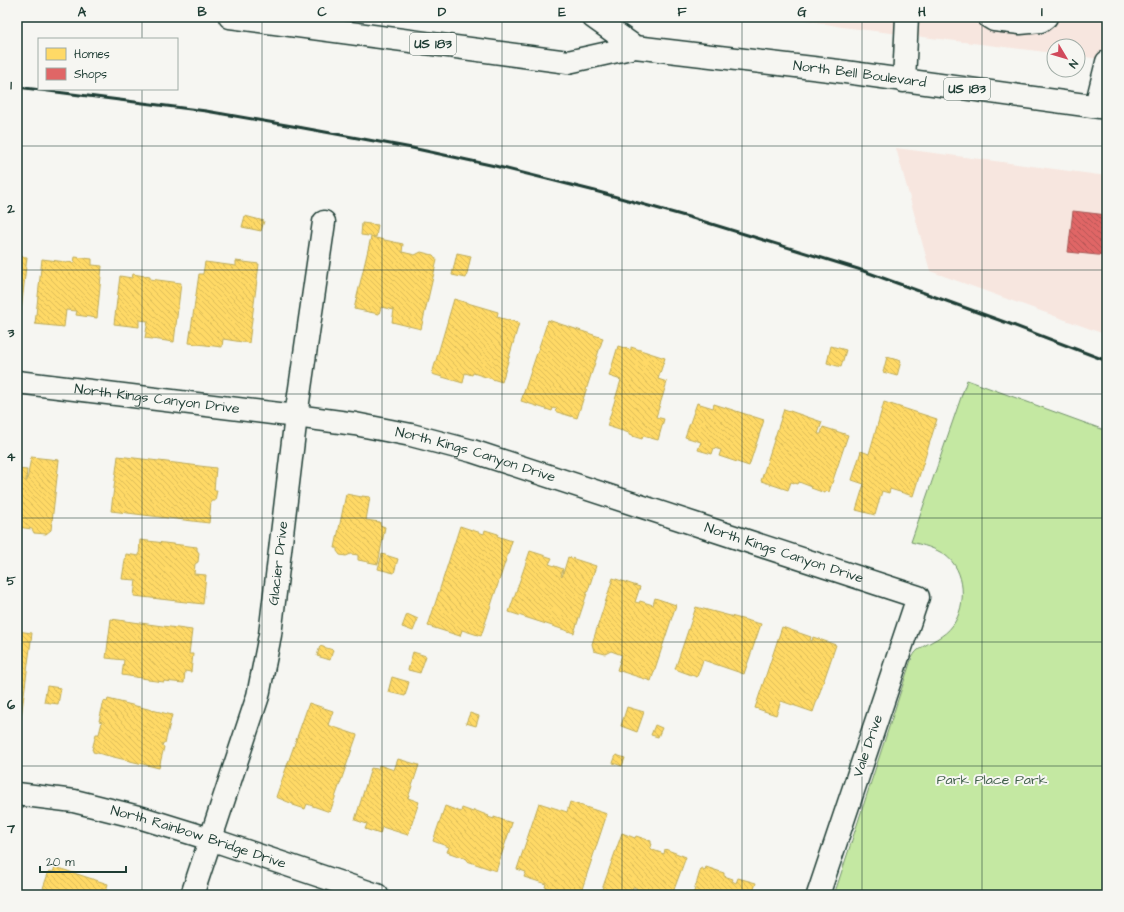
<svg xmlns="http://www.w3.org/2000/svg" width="1124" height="912" font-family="'Architects Daughter',sans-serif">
<defs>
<pattern id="homes-back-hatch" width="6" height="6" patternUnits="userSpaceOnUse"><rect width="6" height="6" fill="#ffd966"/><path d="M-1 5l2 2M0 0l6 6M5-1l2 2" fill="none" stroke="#dabb59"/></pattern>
<pattern id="shops-back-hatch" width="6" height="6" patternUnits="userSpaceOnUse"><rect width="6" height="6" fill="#e06666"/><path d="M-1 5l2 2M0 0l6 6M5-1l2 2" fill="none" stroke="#b55555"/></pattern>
</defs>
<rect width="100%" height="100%" fill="#f6f6f2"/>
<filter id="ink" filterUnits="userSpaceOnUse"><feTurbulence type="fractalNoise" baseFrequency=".025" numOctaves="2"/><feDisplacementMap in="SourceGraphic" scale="8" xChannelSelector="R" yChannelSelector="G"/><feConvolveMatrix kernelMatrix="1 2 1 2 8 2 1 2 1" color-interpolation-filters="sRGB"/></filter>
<g filter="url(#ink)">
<g fill="#f7e6df">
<polygon points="790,17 1107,17 1107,60 1078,56 1078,46 1054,46 1054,53 842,27"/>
<polygon points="896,148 1107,176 1107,335 930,271"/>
</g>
<path fill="#c4e8a2" stroke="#72926b" d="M 967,380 L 1107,431 L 1107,895 L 834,895 L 911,660 C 913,656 915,652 918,650 C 930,641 944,638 953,625 C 967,605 966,570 945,555 C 935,548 923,545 911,542 Z"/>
<g fill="url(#homes-back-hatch)" stroke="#bcaa57">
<polygon points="245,216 264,221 261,231 242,227"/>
<polygon points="362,223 378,225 376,237 361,235"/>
<polygon points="371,237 403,244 402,252 415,255 421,252 433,255 437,260 421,329 392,322 394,310 381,307 379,314 354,309"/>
<polygon points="457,253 471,256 466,278 452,275"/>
<polygon points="17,256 27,257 20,321 17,321"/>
<polygon points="75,257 92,259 92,265 102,266 97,318 76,315 77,311 66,310 64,327 35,324 42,259 74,263"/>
<polygon points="236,261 259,264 249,343 223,339 222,347 189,343 199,274 203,274 205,262 236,266"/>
<polygon points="133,274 150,277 150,279 181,283 174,342 145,338 148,321 139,320 139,327 114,324 120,276 132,278"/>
<polygon points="454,299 498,312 497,317 519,323 502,382 473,373 472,375 465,373 463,383 432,374"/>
<polygon points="548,320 603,338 577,418 557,412 555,411 557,409 553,408 552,411 521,401"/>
<polygon points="618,346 631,350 631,347 665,358 658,379 667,382 656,417 664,419 658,440 643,436 642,439 629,435 629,433 607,426 621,380 609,376"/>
<polygon points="831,346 846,350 841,367 827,363"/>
<polygon points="887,357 901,361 897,376 883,372"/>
<polygon points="884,402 937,419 913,496 890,489 889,493 882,491 875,515 856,510 864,484 852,480 861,451 869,454"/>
<polygon points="697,403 713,408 714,404 764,420 749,466 719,456 721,450 714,448 712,454 698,450 701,442 685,437"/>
<polygon points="784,409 822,422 818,434 821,434 823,427 848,435 829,492 826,491 825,493 811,488 812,487 799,482 798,484 791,482 788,490 761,481"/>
<polygon points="118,456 216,468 214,490 217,490 215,501 211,501 209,523 111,511"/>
<polygon points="31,457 59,460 51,530 46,534 34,533 32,529 17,527 17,469 27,470 26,481 27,481"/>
<polygon points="346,494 362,497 362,496 370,497 366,520 380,522 380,525 385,527 378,564 358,560 358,555 351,554 346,556 340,555 337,551 337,548 335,548"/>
<polygon points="460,526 484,534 485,530 498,534 497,536 512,541 481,636 462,630 460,636 428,626"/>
<polygon points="140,540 197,547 197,550 199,553 198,562 195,564 194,574 206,575 203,604 134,596 136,580 122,579 126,554 139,556"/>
<polygon points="530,551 552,558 549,564 563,569 561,576 562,577 568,557 596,566 574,633 509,612"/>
<polygon points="382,554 398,559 394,573 378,569"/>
<polygon points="613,578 640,587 635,602 639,603 640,601 653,605 655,598 676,605 651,681 617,670 622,655 611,651 605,654 594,651 592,644"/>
<polygon points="696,607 761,624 744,674 703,660 697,677 675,669"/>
<polygon points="407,614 418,619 413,631 402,627"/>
<polygon points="111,619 192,630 189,654 193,654 191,672 185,671 184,683 164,681 164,682 148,680 148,679 122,675 124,660 106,658"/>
<polygon points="782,627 811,637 810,640 812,641 813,637 836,645 813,712 781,701 776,715 755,708"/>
<polygon points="17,631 32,633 19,733 17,733"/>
<polygon points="320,646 333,650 330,660 317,656"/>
<polygon points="413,652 426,656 420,673 408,670"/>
<polygon points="392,677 409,682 405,696 388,692"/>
<polygon points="47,686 61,688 58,704 44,702"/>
<polygon points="108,699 172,715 165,743 163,743 162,746 164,747 159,768 93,752 93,750 92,750 96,734 99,734 102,722 99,721 104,701 107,702"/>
<polygon points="309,703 333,711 328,725 357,735 330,812 307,804 305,809 293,805 293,804 276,797"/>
<polygon points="627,707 644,712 637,732 621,726"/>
<polygon points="470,713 479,716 476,726 466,723"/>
<polygon points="655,725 662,728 658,737 651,735"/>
<polygon points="616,755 625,758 622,766 613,763"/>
<polygon points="398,759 419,765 408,798 419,802 408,835 382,827 380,834 365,829 367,824 355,820 371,768 378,769 379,765 394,770"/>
<polygon points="570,802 607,814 580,895 570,895 545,887 546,884 524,877 526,872 517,869 539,803 567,812"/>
<polygon points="445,806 461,812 462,808 473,812 474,810 489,816 488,817 494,819 494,817 512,823 496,871 467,861 467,859 447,852 449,847 433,841"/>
<polygon points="622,833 635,838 636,836 651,841 651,844 652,844 650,849 664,854 665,849 686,857 672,895 654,895 651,893 649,895 636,890 637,888 633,887 630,895 600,895"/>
<polygon points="55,867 108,884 105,895 46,895 48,890 43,888 49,871 53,872"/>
<polygon points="706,867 724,873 724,876 733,879 732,881 736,883 738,878 756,883 752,895 693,895 701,868 705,870"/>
</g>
<polygon fill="url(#shops-back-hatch)" stroke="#a65a57" points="1073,211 1107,215 1107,256 1068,252"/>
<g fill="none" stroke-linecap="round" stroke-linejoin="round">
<g stroke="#1f3d34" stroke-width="25">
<g id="minor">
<polyline points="989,17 994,20 1020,23 1041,21 1046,17"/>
<polyline points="904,81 907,17"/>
<polyline points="1096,106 1107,62"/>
<path id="s1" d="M 17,382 L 296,416 L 355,424 L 411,435 L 472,451 L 918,597 L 818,895"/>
<path id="s2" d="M 17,794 L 74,801 L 142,818 L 210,839 L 377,895"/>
<path id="s3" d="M 192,895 L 258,696 L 270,635 L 296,416 L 324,222"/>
</g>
</g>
<g stroke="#1f3d34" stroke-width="25">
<g id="major">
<path id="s4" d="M 230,17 L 568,62 L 635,47 L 838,71 L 1107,108"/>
<polyline points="593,17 635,47"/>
</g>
</g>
<use href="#minor" stroke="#f6f6f2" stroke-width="22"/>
<use href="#major" stroke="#f6f6f2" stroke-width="22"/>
<polyline stroke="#1f3d34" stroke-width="3" points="17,87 206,111 298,127 412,148 495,166 595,191 692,218 858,269 1010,324 1107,361"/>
</g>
</g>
<path fill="none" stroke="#1f3d34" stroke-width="1" stroke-opacity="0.55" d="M 142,17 L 142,39M 262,17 L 262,895M 382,17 L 382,895M 502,17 L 502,895M 622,17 L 622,895M 742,17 L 742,895M 862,17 L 862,895M 982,17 L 982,895M 142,89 L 142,895M 17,146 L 1107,146M 17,270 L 1107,270M 17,394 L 1107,394M 17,518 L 1107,518M 17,642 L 1107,642M 17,766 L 1107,766"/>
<g text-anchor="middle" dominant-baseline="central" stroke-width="4" stroke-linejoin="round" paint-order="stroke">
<g fill="#f6f6f2" stroke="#60746d" stroke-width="1">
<rect x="410" y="33" width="46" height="22" rx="3"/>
<rect x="944" y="78" width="46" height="22" rx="3"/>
</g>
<g font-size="13" font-weight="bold" fill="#1f3d34">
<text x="433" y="44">US 183</text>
<text x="967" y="89">US 183</text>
</g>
<g font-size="14" fill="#1f3d34" stroke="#f6f6f2">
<text stroke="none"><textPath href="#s4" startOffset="636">North Bell Boulevard</textPath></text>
<text stroke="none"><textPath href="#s1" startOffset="141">North Kings Canyon Drive</textPath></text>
<text stroke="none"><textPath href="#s1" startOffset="465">North Kings Canyon Drive</textPath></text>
<text stroke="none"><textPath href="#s1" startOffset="789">North Kings Canyon Drive</textPath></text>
<text stroke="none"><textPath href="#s3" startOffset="344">Glacier Drive</textPath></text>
<text transform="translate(868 746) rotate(-71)">Vale Drive</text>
<text stroke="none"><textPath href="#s2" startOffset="187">North Rainbow Bridge Drive</textPath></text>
</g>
<g font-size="14" fill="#405f4a" stroke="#f6f6f2">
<text x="992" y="780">Park Place Park</text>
</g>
</g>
<rect width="1124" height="912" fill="none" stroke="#f6f6f2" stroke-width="44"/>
<rect x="38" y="38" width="140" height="52" fill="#f6f6f2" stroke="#a0aca6"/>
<rect x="46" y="48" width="20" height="12" fill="#ffd966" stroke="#a0aca6"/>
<text x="74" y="58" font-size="12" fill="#1f3d34">Homes</text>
<rect x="46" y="68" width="20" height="12" fill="#e06666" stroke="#a0aca6"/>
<text x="74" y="78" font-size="12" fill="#1f3d34">Shops</text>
<g transform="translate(1066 58) rotate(128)"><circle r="19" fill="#f6f6f2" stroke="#a0aca6"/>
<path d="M0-3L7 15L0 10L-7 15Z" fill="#d1495b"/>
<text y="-6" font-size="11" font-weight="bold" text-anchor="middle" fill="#1f3d34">N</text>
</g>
<path d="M40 866v6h86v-6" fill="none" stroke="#1f3d34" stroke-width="2"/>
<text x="46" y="866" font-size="12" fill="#1f3d34" stroke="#f6f6f2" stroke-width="3" paint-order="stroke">20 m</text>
<rect x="22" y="22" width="1080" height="868" fill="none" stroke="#1f3d34" stroke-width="1.5"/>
<g font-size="13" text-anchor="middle" font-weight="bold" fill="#1f3d34">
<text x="82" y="16">A</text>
<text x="202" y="16">B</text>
<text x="322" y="16">C</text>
<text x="442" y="16">D</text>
<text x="562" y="16">E</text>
<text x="682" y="16">F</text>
<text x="802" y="16">G</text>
<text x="922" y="16">H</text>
<text x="1042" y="16">I</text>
<text x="11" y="89">1</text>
<text x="11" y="213">2</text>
<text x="11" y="337">3</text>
<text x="11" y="461">4</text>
<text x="11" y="585">5</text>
<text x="11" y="709">6</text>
<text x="11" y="833">7</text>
</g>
</svg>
